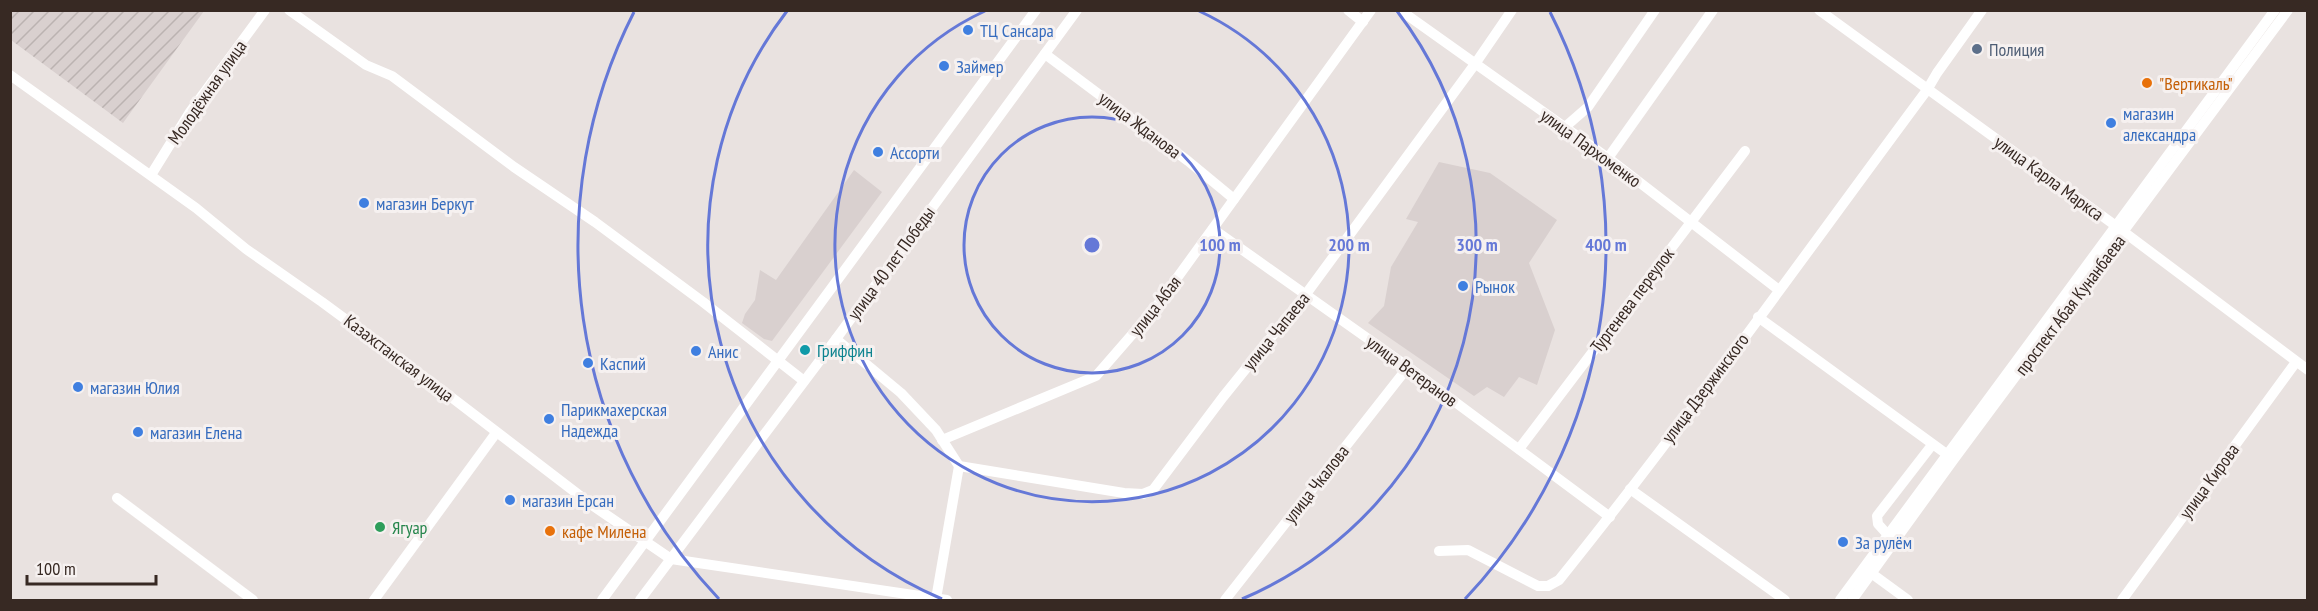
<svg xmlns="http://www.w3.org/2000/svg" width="2318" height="611" font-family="'PT Sans Narrow',sans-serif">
<defs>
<pattern id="industrial-furrows" width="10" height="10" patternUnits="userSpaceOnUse" patternTransform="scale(1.5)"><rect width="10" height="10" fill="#d9d0cf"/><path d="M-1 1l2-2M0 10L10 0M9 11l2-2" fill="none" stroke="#bbb3b1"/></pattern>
</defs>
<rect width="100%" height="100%" fill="#e9e2e0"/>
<g fill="#d9d0cf">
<polygon points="1439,162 1490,173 1557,220 1529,263 1555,330 1537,385 1519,377 1504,397 1487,387 1474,396 1368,323 1384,306 1391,267 1418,222 1406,219"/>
<polygon points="854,170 882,192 772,341 764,339 742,323 745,314 755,300 760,270 776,280"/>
</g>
<polygon fill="url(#industrial-furrows)" points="11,10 204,10 204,11 123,123 11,40"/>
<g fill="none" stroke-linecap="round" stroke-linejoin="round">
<g stroke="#fff" stroke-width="10">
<polyline points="289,10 366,65 392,76 514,167 595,222 703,302 804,381"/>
<polyline points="1348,10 1363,22"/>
<polyline points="1400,10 1608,158 1779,290"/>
<polyline points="1819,10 2116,226 2308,370"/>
<polyline points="1045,54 1188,161 1234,199"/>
<polyline points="10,75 196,208 246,249 322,302 455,400 592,505 671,559 947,600"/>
<polyline points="1565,127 1588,107 1655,10"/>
<polyline points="1608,158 1713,10"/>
<polyline points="151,175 190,112 265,10"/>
<polyline points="1213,229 1408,367 1610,517"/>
<polyline points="1758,317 1952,458"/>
<polyline points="836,339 901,393 936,430 959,466 936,599"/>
<polyline points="942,440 1096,376 1156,307 1371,10"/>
<polyline points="1519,449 1745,151"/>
<polyline points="959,466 1124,493 1143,494 1153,490 1223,397 1306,294 1475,64 1512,10"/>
<polyline points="1630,489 1785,600"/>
<polyline points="117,498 253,600"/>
<polyline points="1888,535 1878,524 1877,516 1932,445"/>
<path d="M 1439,551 L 1468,550 L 1538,586 L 1548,586 L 1559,580 C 1687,421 1805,254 1927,90 L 1937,73 L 1982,10"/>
<polyline points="1871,573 1908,600"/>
<polyline points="374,600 496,433"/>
<polyline points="602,600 1036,10"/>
<polyline points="640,600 836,339 1077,10"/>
<polyline points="1225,600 1408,367"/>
<polyline points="1840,600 2275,10"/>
<polyline points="1852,600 1954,459 2288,10"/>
<polyline points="2122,600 2296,362"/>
</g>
</g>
<g fill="none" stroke="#6578d7" stroke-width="3">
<circle cx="1092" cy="245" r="128"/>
<path d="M1199 11A257 257 0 1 1 985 11"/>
<path d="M942 599A385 385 0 0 1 787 11M1397 11A385 385 0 0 1 1242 599"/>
<path d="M719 599A514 514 0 0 1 634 12M1550 12A514 514 0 0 1 1465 599"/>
</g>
<g fill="#3f7fe0" stroke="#f6f1f0" stroke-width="2">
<circle cx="968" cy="30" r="6"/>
<circle cx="944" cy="66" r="6"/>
<circle cx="2111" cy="123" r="6"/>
<circle cx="878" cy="152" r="6"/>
<circle cx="364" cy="203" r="6"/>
<circle cx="1463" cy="286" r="6"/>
<circle cx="696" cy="351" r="6"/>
<circle cx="588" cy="363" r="6"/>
<circle cx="78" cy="387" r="6"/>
<circle cx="549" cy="419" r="6"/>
<circle cx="138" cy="432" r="6"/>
<circle cx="510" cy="500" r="6"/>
<circle cx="1843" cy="542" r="6"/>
</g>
<circle fill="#5c6f8a" stroke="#f6f1f0" stroke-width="2" cx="1977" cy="49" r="6"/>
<g fill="#e8710a" stroke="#f6f1f0" stroke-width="2">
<circle cx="2147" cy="83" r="6"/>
<circle cx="550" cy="531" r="6"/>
</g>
<circle fill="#0f9aa8" stroke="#f6f1f0" stroke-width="2" cx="805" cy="350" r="6"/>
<circle fill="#2e9e5b" stroke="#f6f1f0" stroke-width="2" cx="380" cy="527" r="6"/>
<g text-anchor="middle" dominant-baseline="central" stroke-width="6" stroke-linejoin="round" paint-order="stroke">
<g font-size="18" fill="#366cbe" stroke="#f6f1f0" text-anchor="start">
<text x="980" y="30">ТЦ Сансара</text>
<text x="956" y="66">Займер</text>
<text x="2123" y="113">магазин<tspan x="2123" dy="21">александра</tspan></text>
<text x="890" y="152">Ассорти</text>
<text x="376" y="203">магазин Беркут</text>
<text x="1475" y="286">Рынок</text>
<text x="708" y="351">Анис</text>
<text x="600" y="363">Каспий</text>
<text x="90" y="387">магазин Юлия</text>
<text x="561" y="409">Парикмахерская<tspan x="561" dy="21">Надежда</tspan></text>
<text x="150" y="432">магазин Елена</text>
<text x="522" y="500">магазин Ерсан</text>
<text x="1855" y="542">За рулём</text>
</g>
<g font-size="18" fill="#4e5e75" stroke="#f6f1f0" text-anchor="start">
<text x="1989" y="49">Полиция</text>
</g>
<g font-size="18" fill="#c56008" stroke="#f6f1f0" text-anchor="start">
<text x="2159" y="83">"Вертикаль"</text>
<text x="562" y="531">кафе Милена</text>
</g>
<g font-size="18" fill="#372923" stroke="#f6f1f0">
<text transform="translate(207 92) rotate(-55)">Молодёжная улица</text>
<text transform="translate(1140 125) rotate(37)">улица Жданова</text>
<text transform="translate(1591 148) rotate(36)">улица Пархоменко</text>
<text transform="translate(2049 178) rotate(36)">улица Карла Маркса</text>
<text transform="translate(891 263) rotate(-54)">улица 40 лет Победы</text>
<text transform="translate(1632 300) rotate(-53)">Тургенева переулок</text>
<text transform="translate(2070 305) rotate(-53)">проспект Абая Кунанбаева</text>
<text transform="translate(1155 306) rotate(-52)">улица Абая</text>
<text transform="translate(1276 331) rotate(-51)">улица Чапаева</text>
<text transform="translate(399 358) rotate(37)">Казахстанская улица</text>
<text transform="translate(1412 371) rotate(36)">улица Ветеранов</text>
<text transform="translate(1705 388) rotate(-53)">улица Дзержинского</text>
<text transform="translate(2209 481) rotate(-54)">улица Кирова</text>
<text transform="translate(1316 484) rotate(-52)">улица Чкалова</text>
</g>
<g font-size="18" fill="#0d838f" stroke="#f6f1f0" text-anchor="start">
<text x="817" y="350">Гриффин</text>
</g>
<g font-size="18" fill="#27864d" stroke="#f6f1f0" text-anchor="start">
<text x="392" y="527">Ягуар</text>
</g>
</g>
<circle cx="1092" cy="245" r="9" fill="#6578d7" stroke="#f6f1f0" stroke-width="3"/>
<g font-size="18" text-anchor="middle" font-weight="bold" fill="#6578d7" stroke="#f6f1f0" stroke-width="6" stroke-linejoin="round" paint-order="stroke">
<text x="1220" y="251">100 m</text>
<text x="1349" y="251">200 m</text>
<text x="1477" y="251">300 m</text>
<text x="1606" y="251">400 m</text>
</g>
<rect width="2318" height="611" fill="none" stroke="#372923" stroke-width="24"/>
<path d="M27 575v9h129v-9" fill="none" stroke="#372923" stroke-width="3"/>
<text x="36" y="575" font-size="18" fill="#372923" stroke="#f6f1f0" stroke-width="4.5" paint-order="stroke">100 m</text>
</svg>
